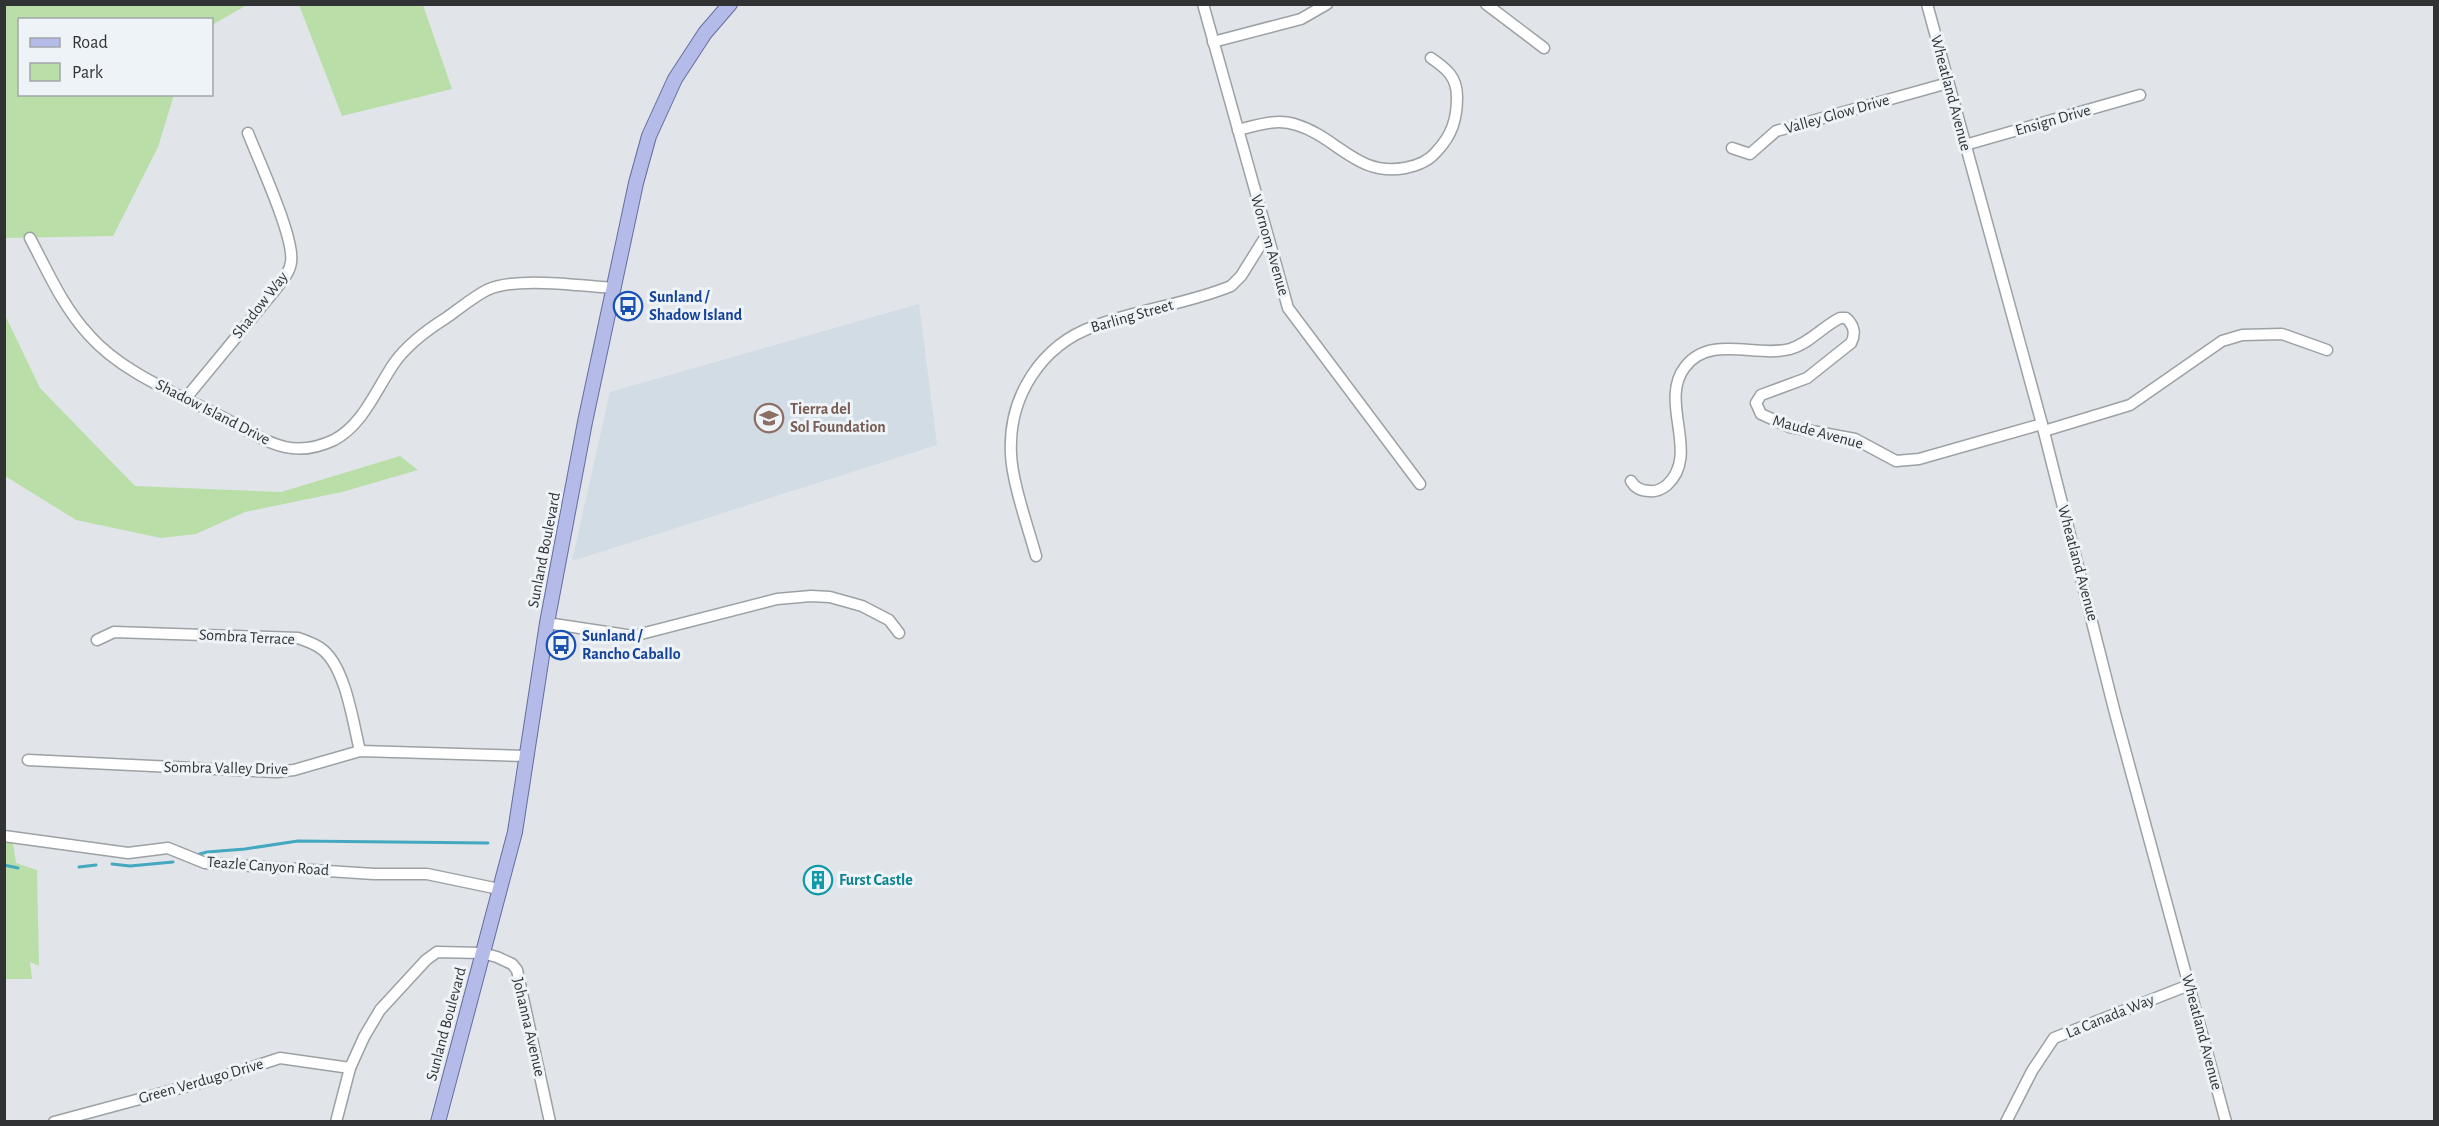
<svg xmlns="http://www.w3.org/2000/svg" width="2439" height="1126" font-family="'Alegreya Sans',sans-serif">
<rect width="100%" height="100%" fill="#e1e5e9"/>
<polygon fill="#d1dce5" points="919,304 937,445 572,561 610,392"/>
<g fill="#b9dea8">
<polygon points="4,5 247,5 212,25 212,20 20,20 20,94 174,95 158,147 113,236 5,238"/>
<polygon points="299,5 423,5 452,89 342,116"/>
<polygon points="4,313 40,388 135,486 281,492 400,456 418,470 342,492 245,512 196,534 161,538 76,520 5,476"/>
<polygon points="5,841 13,843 16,863 37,870 39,966 30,962 32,979 5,979"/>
</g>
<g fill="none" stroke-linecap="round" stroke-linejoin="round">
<g stroke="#44a8c1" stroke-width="3">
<polyline points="196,855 207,852 245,849 298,841 488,843"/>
<polyline points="112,864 130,866 173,862"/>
<polyline points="4,865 18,868"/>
<polyline points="79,867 96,865"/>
</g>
<g stroke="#9ca1a4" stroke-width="13">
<g id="minor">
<polyline points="1203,4 1288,308 1420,484"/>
<polyline points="1486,4 1544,48"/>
<polyline points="1927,4 2042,424 2115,713 2226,1122"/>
<polyline points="1213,42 1301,19 1327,4"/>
<path d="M 1238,130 C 1258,125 1277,118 1297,125 C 1337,137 1357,177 1405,168 C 1416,166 1429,161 1437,151 C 1452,135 1457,119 1457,97 C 1457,77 1447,69 1431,58"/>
<polyline points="1965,145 2140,95"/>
<polyline points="1732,148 1750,154 1776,131 1948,83"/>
<path d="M 30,238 C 48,272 63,307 89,335 C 122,373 180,395 224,418 C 243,428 264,442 285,447 C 302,451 319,447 334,440 C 364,424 376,389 395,362 C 408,344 427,330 446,318 C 459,309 473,297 487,290 C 517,276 580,286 614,288"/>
<path d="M 186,398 L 275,290 C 281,282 290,273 291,262 C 295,238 258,159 248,133"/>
<polyline points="2044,431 2130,405 2222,341 2242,335 2282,334 2327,350"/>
<path d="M 1631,481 C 1635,488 1642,491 1650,491 C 1657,492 1662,489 1667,485 C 1701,454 1658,402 1685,367 C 1710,334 1756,358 1790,349 C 1810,343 1822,327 1840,318 L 1846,318 C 1854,325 1856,334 1851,343 L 1807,378 L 1761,395 L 1756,403 L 1761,414 L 1790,427 L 1855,439 L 1896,461 L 1919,459 L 2042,424"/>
<path d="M 1036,556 C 1028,527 1012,482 1011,454 C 1008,397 1041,345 1095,326 C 1139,309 1188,304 1231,286 L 1241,276 L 1266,236"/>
<polyline points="547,623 633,636 777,599 811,596 830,597 862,606 889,620 899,633"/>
<path d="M 97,640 L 114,632 L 298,638 C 307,641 316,644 323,650 C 346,669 353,723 360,751"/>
<polyline points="28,760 277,772 294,770 360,751 528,756"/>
<polyline points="4,836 128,853 168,848 205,863 374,874 427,874 499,889"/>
<polyline points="54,1122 218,1078 280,1058 350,1068"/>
<polyline points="336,1122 350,1068 364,1037 380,1010 426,960 437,952 482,953 497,957 512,964 517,970 550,1122"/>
<polyline points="2006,1122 2032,1071 2054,1038 2189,985"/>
</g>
</g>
<g stroke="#666da0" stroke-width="16">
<polyline id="major" points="438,1122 515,832 547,623 585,422 636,183 649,136 675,79 705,33 730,4"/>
</g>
<use href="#minor" stroke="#fff" stroke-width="10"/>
<use href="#major" stroke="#b4bbe9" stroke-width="14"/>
</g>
<defs>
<g id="bus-ring" transform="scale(1.5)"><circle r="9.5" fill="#eef3f7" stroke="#1a4fb4" stroke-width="1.5"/><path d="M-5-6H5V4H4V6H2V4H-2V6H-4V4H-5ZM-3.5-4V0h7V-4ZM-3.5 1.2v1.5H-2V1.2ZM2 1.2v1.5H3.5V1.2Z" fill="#1a4fb4"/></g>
<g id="school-ring" transform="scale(1.5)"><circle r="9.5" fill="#eef3f7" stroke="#8d6e63" stroke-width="1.5"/><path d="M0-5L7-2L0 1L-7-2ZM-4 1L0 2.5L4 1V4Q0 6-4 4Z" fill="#8d6e63"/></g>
<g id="building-ring" transform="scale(1.5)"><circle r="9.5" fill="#eef3f7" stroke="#0f9aa8" stroke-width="1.5"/><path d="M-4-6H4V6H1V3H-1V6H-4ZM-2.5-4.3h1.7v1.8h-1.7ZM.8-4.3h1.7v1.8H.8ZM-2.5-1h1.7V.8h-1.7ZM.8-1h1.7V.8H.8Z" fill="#0f9aa8"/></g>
</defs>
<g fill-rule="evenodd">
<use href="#bus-ring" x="628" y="306"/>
<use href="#school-ring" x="769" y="418"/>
<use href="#bus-ring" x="561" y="645"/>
<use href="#building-ring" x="818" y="880"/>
</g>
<g text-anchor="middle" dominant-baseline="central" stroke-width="6" stroke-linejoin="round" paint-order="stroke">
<g font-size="16" fill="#313234" stroke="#eef3f7">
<text transform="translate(1951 93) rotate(75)">Wheatland Avenue</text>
<text transform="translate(1837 114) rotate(-16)">Valley Glow Drive</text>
<text transform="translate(2053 120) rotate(-16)">Ensign Drive</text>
<text transform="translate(1270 245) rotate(74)">Wornom Avenue</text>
<text transform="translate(260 305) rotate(-52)">Shadow Way</text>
<text transform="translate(1132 316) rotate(-16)">Barling Street</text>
<text transform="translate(213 412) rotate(27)">Shadow Island Drive</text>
<text transform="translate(1818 432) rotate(15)">Maude Avenue</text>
<text transform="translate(544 550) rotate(-79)">Sunland Boulevard</text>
<text transform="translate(2078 563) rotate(75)">Wheatland Avenue</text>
<text transform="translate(247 637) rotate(3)">Sombra Terrace</text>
<text transform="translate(226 768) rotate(1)">Sombra Valley Drive</text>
<text transform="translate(268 866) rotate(4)">Teazle Canyon Road</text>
<text transform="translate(2110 1016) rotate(-22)">La Canada Way</text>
<text transform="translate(446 1024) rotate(-75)">Sunland Boulevard</text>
<text transform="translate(529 1027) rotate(77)">Johanna Avenue</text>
<text transform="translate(2202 1032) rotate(75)">Wheatland Avenue</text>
<text transform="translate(201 1081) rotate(-16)">Green Verdugo Drive</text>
</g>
<g font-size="16" font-weight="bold" fill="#164399" stroke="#eef3f7" text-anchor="start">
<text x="649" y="297">Sunland /<tspan x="649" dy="18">Shadow Island</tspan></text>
<text x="582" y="636">Sunland /<tspan x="582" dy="18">Rancho Caballo</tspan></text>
</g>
<g font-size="16" font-weight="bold" fill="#785e54" stroke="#eef3f7" text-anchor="start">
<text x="790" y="409">Tierra del<tspan x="790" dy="18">Sol Foundation</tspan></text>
</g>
<g font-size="16" font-weight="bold" fill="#0d838f" stroke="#eef3f7" text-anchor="start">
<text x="839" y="880">Furst Castle</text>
</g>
</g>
<rect width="2439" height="1126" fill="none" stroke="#313234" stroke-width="12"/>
<rect x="18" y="18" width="195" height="78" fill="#eef3f7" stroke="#a2a6a9" stroke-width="1.5"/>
<rect x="30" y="38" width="30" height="9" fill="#b4bbe9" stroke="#a2a6a9" stroke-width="1.5"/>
<text x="72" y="48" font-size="18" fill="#313234">Road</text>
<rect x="30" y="63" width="30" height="18" fill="#b9dea8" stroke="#a2a6a9" stroke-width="1.5"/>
<text x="72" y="78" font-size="18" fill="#313234">Park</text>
</svg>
